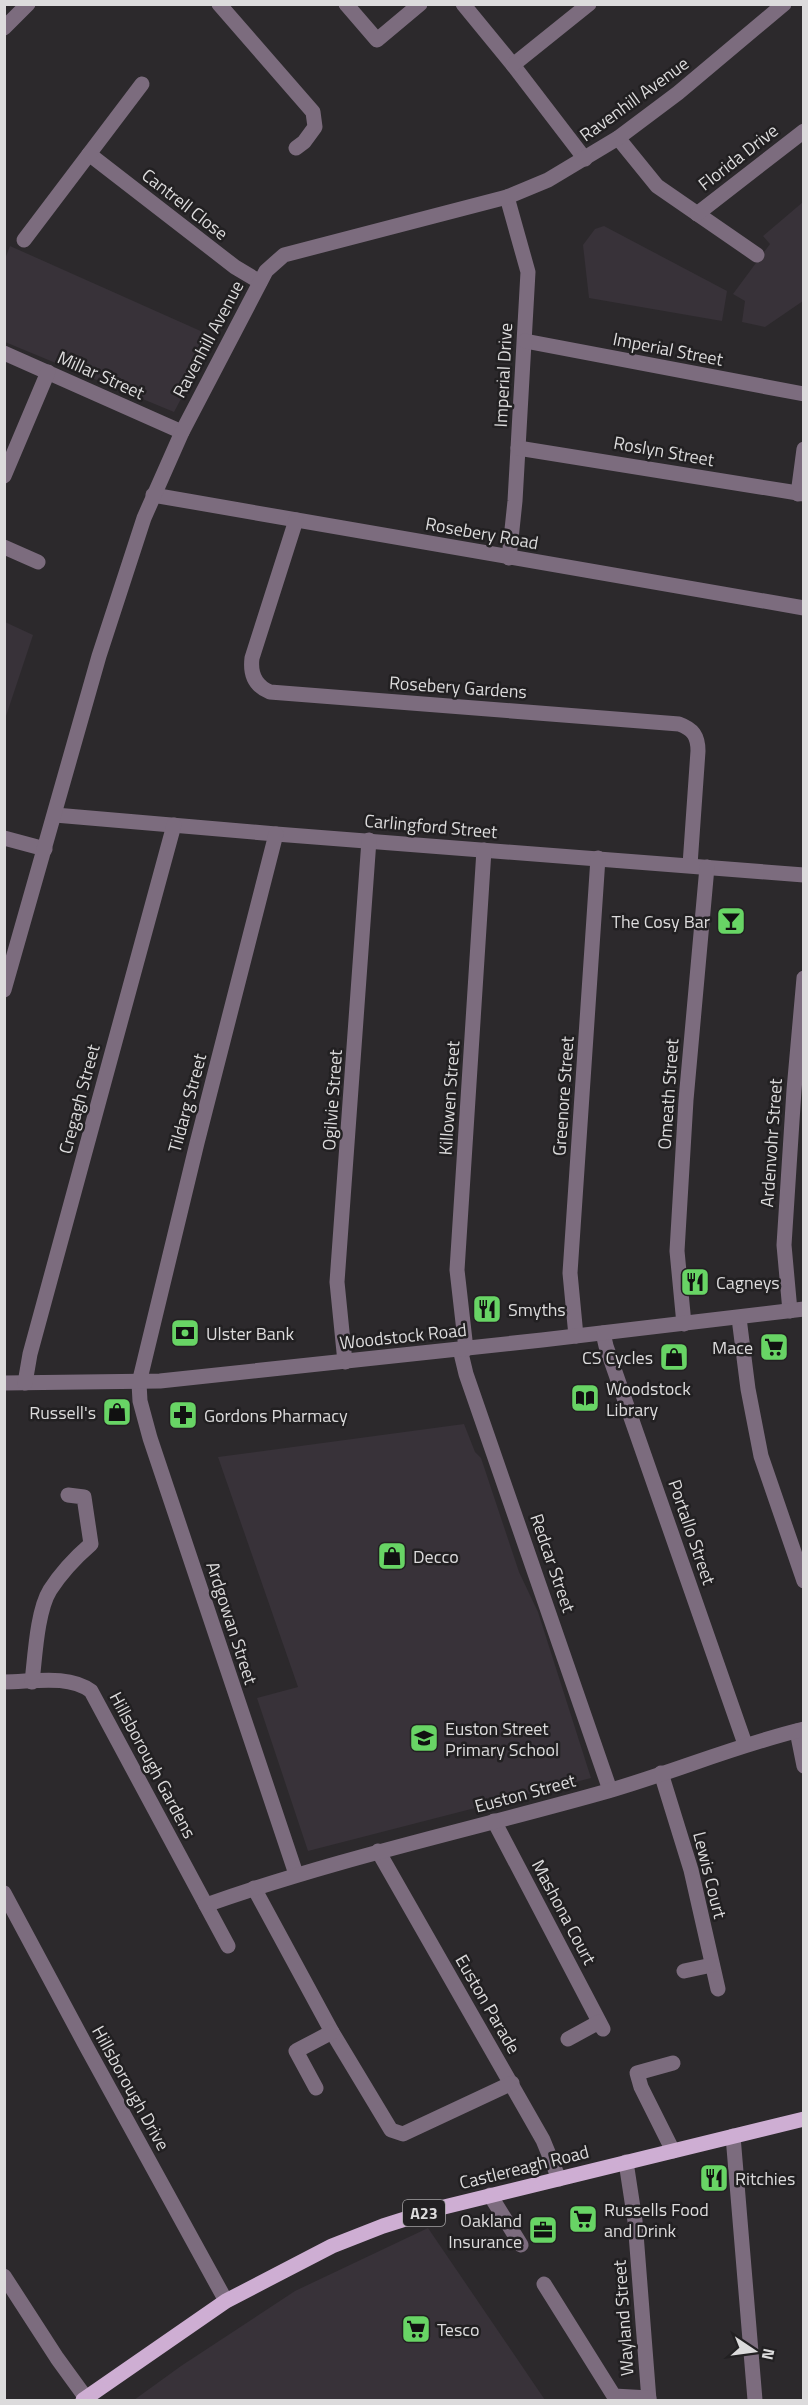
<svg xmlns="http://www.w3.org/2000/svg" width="808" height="2405" font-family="'Titillium Web',sans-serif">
<rect width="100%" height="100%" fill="#2c292c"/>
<g fill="#383239">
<polygon points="803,202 803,301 765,327 742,322 745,301 733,294 770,244 763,236"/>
<polygon points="604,226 727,291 722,321 589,298 583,245 595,229"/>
<polygon points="10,246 214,337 174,412 5,342 5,259"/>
<polygon points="5,622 33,635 5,719"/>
<polygon points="464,1424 475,1452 481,1458 519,1572 538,1612 591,1778 308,1851 257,1698 298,1687 218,1457"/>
<polygon points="428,2228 545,2400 134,2400 181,2366 295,2291"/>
</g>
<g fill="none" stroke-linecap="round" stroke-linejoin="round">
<g stroke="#7c6c7e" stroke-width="15">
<polyline points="219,4 313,112 315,127 304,142 296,148"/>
<polyline points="346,4 377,40 420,4"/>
<polyline points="463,4 513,65 585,159"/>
<polyline points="4,28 28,4"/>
<polyline points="513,65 589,4"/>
<polyline points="618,138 657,186 757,255"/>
<polyline points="89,154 235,267 260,282"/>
<polyline points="507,197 528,272 515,501 509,558"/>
<polyline points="697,214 804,131"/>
<polyline points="24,240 142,84"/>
<polyline points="525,341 804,394"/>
<polyline points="4,353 182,432"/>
<polyline points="518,448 804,494"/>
<polyline points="4,476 48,372"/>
<polyline points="798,494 804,449"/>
<polyline points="153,495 804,608"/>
<path d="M 296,520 L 252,658 C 250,674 255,686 270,692 L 679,724 C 693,729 698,736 698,751 L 690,865"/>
<polyline points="4,547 38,562"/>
<polyline points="55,815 276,834 804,875"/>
<polyline points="276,834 197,1143 139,1383 140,1401 150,1438 296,1874"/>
<polyline points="4,838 45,849"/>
<polyline points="4,990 99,656 144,518 182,432 266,271 284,255 507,197 548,180 618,138 678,93 784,4"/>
<polyline points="790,1311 784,1245 794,1090 804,978"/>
<polyline points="739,1318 748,1389 761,1456 804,1581"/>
<polyline points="684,1324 677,1251 686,1100 707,867"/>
<polyline points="603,1333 606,1346 745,1744"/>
<polyline points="576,1336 570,1273 598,858"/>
<polyline points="460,1349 466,1374 610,1790"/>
<polyline points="466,1349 457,1270 484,850"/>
<polyline points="345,1362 337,1282 369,840"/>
<polyline points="4,1383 160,1381 542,1340 804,1309"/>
<polyline points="25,1383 30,1354 174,825"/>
<path d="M 4,1682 C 32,1682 68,1674 91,1691 L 228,1946"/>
<path d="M 32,1682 C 35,1657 37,1611 50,1590 C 61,1573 76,1557 91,1544 L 84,1497 L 68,1495"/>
<polyline points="797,1731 804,1766"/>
<polyline points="661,1773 691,1870 718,1989"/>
<polyline points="494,1821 603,2029"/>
<polyline points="378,1851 543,2140 559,2179"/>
<polyline points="254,1888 332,2032 391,2130 403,2134 512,2083"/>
<polyline points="4,1893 86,2046 226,2301"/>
<path d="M 206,1905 C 338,1858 474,1829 608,1791 C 674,1772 737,1745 804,1729"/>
<polyline points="684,1971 712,1965"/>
<polyline points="568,2039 599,2022"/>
<polyline points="673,2063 637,2073 641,2087 673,2151"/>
<polyline points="316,2088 296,2051 332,2032"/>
<polyline points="733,2136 755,2400"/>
<polyline points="626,2162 635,2221 649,2400"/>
<polyline points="490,2195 521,2245"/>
<polyline points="4,2276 57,2358 86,2398"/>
<polyline points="544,2284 614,2396 649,2398"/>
</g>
<polyline stroke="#ceaed3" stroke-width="15" points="83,2400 226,2301 332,2246 383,2226 440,2208 804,2119"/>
</g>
<defs>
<g id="bar-square" transform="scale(1.5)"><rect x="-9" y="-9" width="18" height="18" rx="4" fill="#68d465" stroke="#222022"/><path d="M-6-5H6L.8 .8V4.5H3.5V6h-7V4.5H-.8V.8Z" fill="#111"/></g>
<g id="restaurant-square" transform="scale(1.5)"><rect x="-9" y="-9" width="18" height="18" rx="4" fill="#68d465" stroke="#222022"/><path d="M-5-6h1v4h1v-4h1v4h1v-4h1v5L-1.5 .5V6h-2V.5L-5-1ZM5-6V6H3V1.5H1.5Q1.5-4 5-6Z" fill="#111"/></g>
<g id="bank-square" transform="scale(1.5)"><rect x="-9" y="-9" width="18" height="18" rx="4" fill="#68d465" stroke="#222022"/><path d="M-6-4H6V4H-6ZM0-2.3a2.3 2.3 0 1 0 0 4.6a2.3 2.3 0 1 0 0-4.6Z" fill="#111"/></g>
<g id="supermarket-square" transform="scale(1.5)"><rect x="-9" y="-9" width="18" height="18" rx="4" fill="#68d465" stroke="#222022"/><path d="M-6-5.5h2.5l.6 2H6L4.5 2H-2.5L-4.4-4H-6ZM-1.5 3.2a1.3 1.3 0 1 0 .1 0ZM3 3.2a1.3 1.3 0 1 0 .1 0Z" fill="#111"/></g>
<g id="shop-square" transform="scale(1.5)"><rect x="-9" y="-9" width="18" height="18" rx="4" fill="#68d465" stroke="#222022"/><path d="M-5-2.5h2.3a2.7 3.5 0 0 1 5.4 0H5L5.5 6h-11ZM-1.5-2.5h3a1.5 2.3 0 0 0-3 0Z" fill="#111"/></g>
<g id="library-square" transform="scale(1.5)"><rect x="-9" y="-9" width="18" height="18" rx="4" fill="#68d465" stroke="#222022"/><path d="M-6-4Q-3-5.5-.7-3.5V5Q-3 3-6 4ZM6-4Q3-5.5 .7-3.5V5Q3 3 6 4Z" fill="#111"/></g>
<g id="pharmacy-square" transform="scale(1.5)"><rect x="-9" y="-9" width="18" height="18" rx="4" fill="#68d465" stroke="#222022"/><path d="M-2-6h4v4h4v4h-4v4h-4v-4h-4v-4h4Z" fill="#111"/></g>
<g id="school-square" transform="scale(1.5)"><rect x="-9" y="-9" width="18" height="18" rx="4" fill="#68d465" stroke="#222022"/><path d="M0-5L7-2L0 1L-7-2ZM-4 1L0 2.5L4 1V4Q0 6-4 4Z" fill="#111"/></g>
<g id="office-square" transform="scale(1.5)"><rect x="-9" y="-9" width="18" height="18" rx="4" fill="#68d465" stroke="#222022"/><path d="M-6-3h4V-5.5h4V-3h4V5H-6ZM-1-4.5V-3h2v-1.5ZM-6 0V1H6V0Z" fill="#111"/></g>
</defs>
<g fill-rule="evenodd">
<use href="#bar-square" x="731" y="921"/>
<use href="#restaurant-square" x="695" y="1282"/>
<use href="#restaurant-square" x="487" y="1309"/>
<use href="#bank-square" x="185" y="1333"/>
<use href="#supermarket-square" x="774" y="1347"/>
<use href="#shop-square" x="674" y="1357"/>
<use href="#library-square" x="585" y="1398"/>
<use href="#shop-square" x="117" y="1412"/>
<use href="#pharmacy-square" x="183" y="1415"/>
<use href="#shop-square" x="392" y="1556"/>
<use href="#school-square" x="424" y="1738"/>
<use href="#restaurant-square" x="714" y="2178"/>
<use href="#supermarket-square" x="583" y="2219"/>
<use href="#office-square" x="543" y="2230"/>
<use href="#supermarket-square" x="416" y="2329"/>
</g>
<g text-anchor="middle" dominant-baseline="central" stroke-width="5" stroke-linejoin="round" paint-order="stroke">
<rect fill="#222022" stroke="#a4a3a4" stroke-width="1.5" x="403" y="2200" width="42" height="26" rx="4.5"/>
<g font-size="16" font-weight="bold" fill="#dcdbdc">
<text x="424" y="2213">A23</text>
</g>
<g font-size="18" fill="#dcdbdc" stroke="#222022">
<text transform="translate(634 99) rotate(-36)">Ravenhill Avenue</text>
<text transform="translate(738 157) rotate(-38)">Florida Drive</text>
<text transform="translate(185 204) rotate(38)">Cantrell Close</text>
<text transform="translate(208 339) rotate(-62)">Ravenhill Avenue</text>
<text transform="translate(668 349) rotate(11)">Imperial Street</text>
<text transform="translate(101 375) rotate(24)">Millar Street</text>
<text transform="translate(503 375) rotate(-87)">Imperial Drive</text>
<text transform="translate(664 451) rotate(10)">Roslyn Street</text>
<text transform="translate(482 533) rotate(10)">Rosebery Road</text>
<text transform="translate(458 687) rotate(4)">Rosebery Gardens</text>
<text transform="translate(431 826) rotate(5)">Carlingford Street</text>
<text transform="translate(668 1094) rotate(-86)">Omeath Street</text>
<text transform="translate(563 1096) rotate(-86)">Greenore Street</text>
<text transform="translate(449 1098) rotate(-86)">Killowen Street</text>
<text transform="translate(79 1099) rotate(-75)">Cregagh Street</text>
<text transform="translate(332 1100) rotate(-86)">Ogilvie Street</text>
<text transform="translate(187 1103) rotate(-75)">Tildarg Street</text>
<text transform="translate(771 1143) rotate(-86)">Ardenvohr Street</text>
<text transform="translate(403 1336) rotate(-6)">Woodstock Road</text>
<text transform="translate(692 1532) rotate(71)">Portallo Street</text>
<text transform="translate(553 1563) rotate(71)">Redcar Street</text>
<text transform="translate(232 1623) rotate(72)">Ardgowan Street</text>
<text transform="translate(153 1765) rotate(62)">Hillsborough Gardens</text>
<text transform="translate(525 1793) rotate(-15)">Euston Street</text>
<text transform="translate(710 1875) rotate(76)">Lewis Court</text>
<text transform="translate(564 1912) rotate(62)">Mashona Court</text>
<text transform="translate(488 2004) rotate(60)">Euston Parade</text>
<text transform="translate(131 2088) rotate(61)">Hillsborough Drive</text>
<text transform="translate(524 2167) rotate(-14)">Castlereagh Road</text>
<text transform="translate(623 2318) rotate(-94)">Wayland Street</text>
</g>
<g font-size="18" fill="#dcdbdc" stroke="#222022" text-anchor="start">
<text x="710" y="921" text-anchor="end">The Cosy Bar</text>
<text x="716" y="1282">Cagneys</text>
<text x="508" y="1309">Smyths</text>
<text x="206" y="1333">Ulster Bank</text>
<text x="753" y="1347" text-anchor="end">Mace</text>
<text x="653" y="1357" text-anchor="end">CS Cycles</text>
<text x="606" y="1388">Woodstock<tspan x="606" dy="21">Library</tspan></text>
<text x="96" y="1412" text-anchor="end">Russell's</text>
<text x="204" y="1415">Gordons Pharmacy</text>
<text x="413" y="1556">Decco</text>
<text x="445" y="1728">Euston Street<tspan x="445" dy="21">Primary School</tspan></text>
<text x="735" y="2178">Ritchies</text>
<text x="604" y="2209">Russells Food<tspan x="604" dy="21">and Drink</tspan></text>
<text x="522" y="2220" text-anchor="end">Oakland<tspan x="522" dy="21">Insurance</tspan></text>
<text x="437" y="2329">Tesco</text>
</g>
</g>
<rect width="808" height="2405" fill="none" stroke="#dcdbdc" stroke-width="12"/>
<g transform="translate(754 2351) rotate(103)" stroke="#222022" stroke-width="4.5" paint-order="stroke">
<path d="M0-4.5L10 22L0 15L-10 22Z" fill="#dcdbdc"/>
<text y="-9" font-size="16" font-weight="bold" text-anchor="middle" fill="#dcdbdc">N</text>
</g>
</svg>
